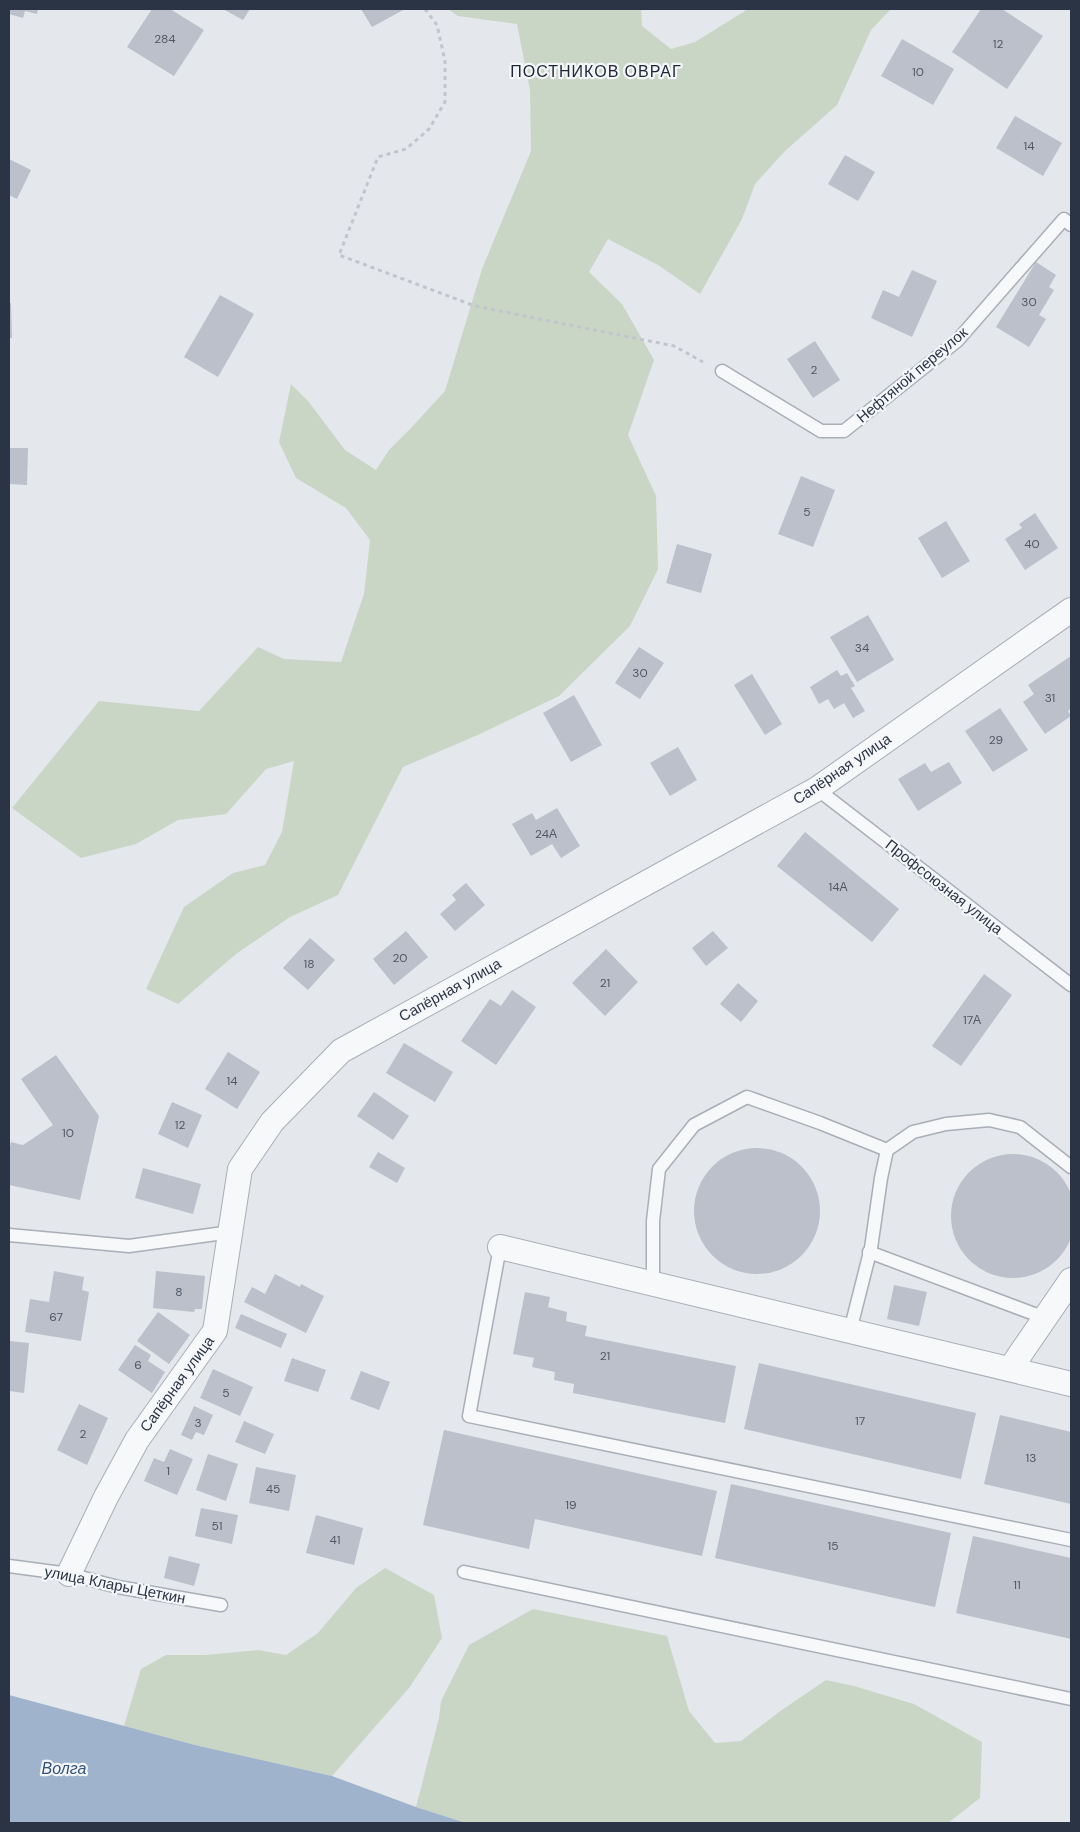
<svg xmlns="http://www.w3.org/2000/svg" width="1080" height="1832" font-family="'DM Sans',sans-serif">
<rect width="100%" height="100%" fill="#e4e7ec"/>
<g fill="#c9d6c5">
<polygon points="448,9 641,9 642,26 671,49 695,42 748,9 891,9 871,30 837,105 785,151 755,184 742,219 700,294 658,265 608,239 589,272 622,304 654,360 628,435 656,496 658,569 630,626 559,696 480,734 403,767 338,895 290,917 236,954 178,1004 146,989 184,907 233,873 265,865 282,832 294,761 266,769 226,814 178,820 136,844 81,858 12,808 99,701 199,711 258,647 284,659 341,662 364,594 370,540 346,508 296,478 279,442 291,384 308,401 345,450 376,470 389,450 411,428 445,391 482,269 531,151 530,90 517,24 458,16"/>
<polygon points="385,1568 434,1595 442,1638 409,1688 332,1776 195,1745 124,1726 141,1669 166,1655 206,1655 258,1650 286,1655 318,1633 356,1588"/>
<polygon points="533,1609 667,1636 689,1711 715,1743 741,1741 779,1712 826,1680 854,1686 914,1704 982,1742 980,1798 948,1823 466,1823 416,1807 439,1718 441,1701 469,1645"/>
</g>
<polygon fill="#9fb4cc" points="9,1695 195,1745 332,1776 416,1807 466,1823 9,1823"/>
<g fill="#bbc0ca">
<polygon points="9,9 38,9 37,14 25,11 23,18 9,14"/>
<polygon points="152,9 170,9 204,30 174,76 127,47"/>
<polygon points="223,9 250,9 243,20"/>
<polygon points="361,9 405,9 372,27"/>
<polygon points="981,9 1002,9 1043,36 1007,89 952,52"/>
<polygon points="902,39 954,69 933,105 881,76"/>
<polygon points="1015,116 1062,143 1043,176 996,148"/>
<polygon points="845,155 875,172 858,201 828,184"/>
<polygon points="9,159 31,170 17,199 9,195"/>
<polygon points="1036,262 1056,275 1049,287 1054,290 1039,315 1046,319 1029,347 996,327"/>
<polygon points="912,270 937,281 912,337 871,318 883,290 899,297"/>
<polygon points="220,295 254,314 218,377 184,357"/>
<polygon points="9,303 11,303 12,338 9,338"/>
<polygon points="815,341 840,380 813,398 787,359"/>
<polygon points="9,448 28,448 27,485 9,484"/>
<polygon points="801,476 835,490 813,547 778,534"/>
<polygon points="1035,513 1058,548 1025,570 1005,539 1022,528 1019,524"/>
<polygon points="946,521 970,561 942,578 918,538"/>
<polygon points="677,544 712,554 701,593 666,583"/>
<polygon points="868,615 894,660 857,682 830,637"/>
<polygon points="639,647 664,663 640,699 615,683"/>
<polygon points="1071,656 1071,708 1068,711 1071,716 1045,734 1023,702 1034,694 1028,685"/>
<polygon points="837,670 841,676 847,673 855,686 851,688 865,711 853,718 844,703 834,709 828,699 819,704 810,687"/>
<polygon points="752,674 782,724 765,735 734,685"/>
<polygon points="574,695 602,745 571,762 543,713"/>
<polygon points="1000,708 1028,750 993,772 965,731"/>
<polygon points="678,747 697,780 670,796 650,763"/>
<polygon points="949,762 962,783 918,811 898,779 925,763 931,772"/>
<polygon points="557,808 580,846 561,858 552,844 531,856 512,824 532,813 536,820"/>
<polygon points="805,832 899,909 872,942 777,866"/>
<polygon points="466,883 485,905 455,931 440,914 456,900 452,895"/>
<polygon points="406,931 428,957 394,985 373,959"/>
<polygon points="713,931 728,948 706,966 692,948"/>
<polygon points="310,938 335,960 308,990 283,968"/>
<polygon points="606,949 638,982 605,1016 572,983"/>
<polygon points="984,974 1012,995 961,1066 932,1046"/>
<polygon points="738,983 758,1001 741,1022 720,1004"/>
<polygon points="512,990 536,1007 496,1065 461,1041 490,999 501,1006"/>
<polygon points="404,1043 453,1072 435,1102 386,1073"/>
<polygon points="228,1052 260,1072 237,1109 205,1089"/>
<polygon points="56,1055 99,1116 80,1200 9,1185 9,1152 11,1142 23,1145 53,1125 21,1079"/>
<polygon points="374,1092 409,1116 393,1140 357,1116"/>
<polygon points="172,1102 202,1115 188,1148 158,1134"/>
<circle cx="757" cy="1211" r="63"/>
<polygon points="378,1152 405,1168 397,1183 369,1167"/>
<circle cx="1013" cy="1216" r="62"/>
<polygon points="143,1168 201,1184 193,1214 135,1198"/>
<polygon points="54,1271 84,1277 82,1290 89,1292 81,1341 25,1332 30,1299 49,1302"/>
<polygon points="156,1271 205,1276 202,1309 195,1309 194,1312 153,1308"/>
<polygon points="275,1274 300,1287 301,1284 324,1296 306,1333 244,1302 252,1287 265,1294"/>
<polygon points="894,1285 927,1292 919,1326 887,1319"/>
<polygon points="525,1292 550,1297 548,1307 567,1312 566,1321 587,1326 585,1336 736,1366 725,1423 573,1393 574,1384 554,1380 555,1372 532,1367 534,1358 513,1354"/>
<polygon points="158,1312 190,1335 169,1364 137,1341"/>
<polygon points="241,1314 287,1334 281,1348 235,1328"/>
<polygon points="9,1341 29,1343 24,1393 9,1391"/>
<polygon points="135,1345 151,1355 148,1361 165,1372 152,1393 118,1370"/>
<polygon points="292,1358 326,1370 318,1392 284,1381"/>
<polygon points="759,1363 976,1413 961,1479 744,1429"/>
<polygon points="213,1369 253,1387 240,1416 200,1398"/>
<polygon points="361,1371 390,1382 379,1410 350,1399"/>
<polygon points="79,1404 108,1418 87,1465 57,1450"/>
<polygon points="194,1406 213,1415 204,1435 196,1432 192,1440 181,1435"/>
<polygon points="1000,1415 1071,1432 1071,1504 984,1484"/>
<polygon points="244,1421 274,1434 265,1454 235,1442"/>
<polygon points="444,1430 717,1491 702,1556 535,1519 529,1549 423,1525"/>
<polygon points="170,1449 193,1459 177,1495 144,1481 154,1458 164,1462"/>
<polygon points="208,1454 238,1464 226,1501 196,1490"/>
<polygon points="256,1467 296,1475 289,1511 249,1503"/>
<polygon points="731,1484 951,1533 935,1607 715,1558"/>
<polygon points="201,1508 238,1515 232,1544 195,1536"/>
<polygon points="316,1515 363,1528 354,1565 306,1553"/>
<polygon points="973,1536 1071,1558 1071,1639 956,1613"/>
<polygon points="169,1556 200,1564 194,1586 164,1578"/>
</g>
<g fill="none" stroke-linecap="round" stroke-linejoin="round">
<g stroke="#a9aeb7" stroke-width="15">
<g id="service">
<polyline points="722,371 821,431 844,431 957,341 1064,219 1071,225"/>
<polyline points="817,789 1071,985"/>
<polyline points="9,1235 129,1246 231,1232"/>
<polyline points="500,1247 469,1416 1071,1540"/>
<polyline points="869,1252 1045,1318"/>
<polyline points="653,1283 653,1221 659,1169 694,1125 747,1097 820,1123 887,1150"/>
<polyline points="850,1331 871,1248 881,1178 887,1150 913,1132 946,1124 989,1120 1020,1127 1071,1167"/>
<polyline points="9,1566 69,1574 118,1587 221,1605"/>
<polyline points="464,1572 1071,1699"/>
</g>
</g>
<g stroke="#a9aeb7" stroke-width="26">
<g id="minor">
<polyline points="500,1247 1071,1384"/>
<polyline points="1010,1369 1071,1280"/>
<polyline points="69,1574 106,1497 137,1440 215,1331 240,1169 272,1122 341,1051 817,789 1071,610"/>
</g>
</g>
<polyline stroke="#c2c5cb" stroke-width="3" stroke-dasharray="4 4" stroke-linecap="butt" points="425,9 437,25 445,61 445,102 429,129 406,149 378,157 339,255 475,306 674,346 703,362"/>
<use href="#service" stroke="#f7f8fa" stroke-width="12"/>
<use href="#minor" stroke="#f7f8fa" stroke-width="24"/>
</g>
<g text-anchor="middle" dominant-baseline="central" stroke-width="4.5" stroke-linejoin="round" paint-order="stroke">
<g font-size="12" fill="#4f5766">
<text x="165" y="39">284</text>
<text x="998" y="44">12</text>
<text x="918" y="72">10</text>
<text x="1029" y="146">14</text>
<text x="1029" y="302">30</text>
<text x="814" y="370">2</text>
<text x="807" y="512">5</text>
<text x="1032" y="544">40</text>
<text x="862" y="648">34</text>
<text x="640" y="673">30</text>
<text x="1050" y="698">31</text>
<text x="996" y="740">29</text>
<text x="546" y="834">24А</text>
<text x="838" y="887">14А</text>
<text x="400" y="958">20</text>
<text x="309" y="964">18</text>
<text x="605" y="983">21</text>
<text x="972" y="1020">17А</text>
<text x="232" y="1081">14</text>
<text x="180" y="1125">12</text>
<text x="68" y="1133">10</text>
<text x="179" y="1292">8</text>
<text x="56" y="1317">67</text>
<text x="605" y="1356">21</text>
<text x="138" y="1365">6</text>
<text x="226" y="1393">5</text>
<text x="860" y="1421">17</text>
<text x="198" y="1423">3</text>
<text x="83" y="1434">2</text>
<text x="1031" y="1458">13</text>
<text x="168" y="1471">1</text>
<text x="273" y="1489">45</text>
<text x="571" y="1505">19</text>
<text x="217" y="1526">51</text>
<text x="335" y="1540">41</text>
<text x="833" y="1546">15</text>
<text x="1017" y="1585">11</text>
</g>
<g font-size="15" fill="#2b3445" stroke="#f4f6f9">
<text transform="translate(912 375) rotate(-40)">Нефтяной переулок</text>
<text transform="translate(842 769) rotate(-34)">Сапёрная улица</text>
<text transform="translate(944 887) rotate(38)">Профсоюзная улица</text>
<text transform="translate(450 990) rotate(-29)">Сапёрная улица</text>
<text transform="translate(177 1384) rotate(-54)">Сапёрная улица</text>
<text transform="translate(115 1585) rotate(11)">улица Клары Цеткин</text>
</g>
<g font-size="16" letter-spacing="1" fill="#1d2536" stroke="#f4f6f9">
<text x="596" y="71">ПОСТНИКОВ ОВРАГ</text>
</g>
<g font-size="16" font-style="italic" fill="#34527a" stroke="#f4f6f9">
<text x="64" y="1768">Волга</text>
</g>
</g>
<rect width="1080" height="1832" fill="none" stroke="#2b3445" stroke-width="20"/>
</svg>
